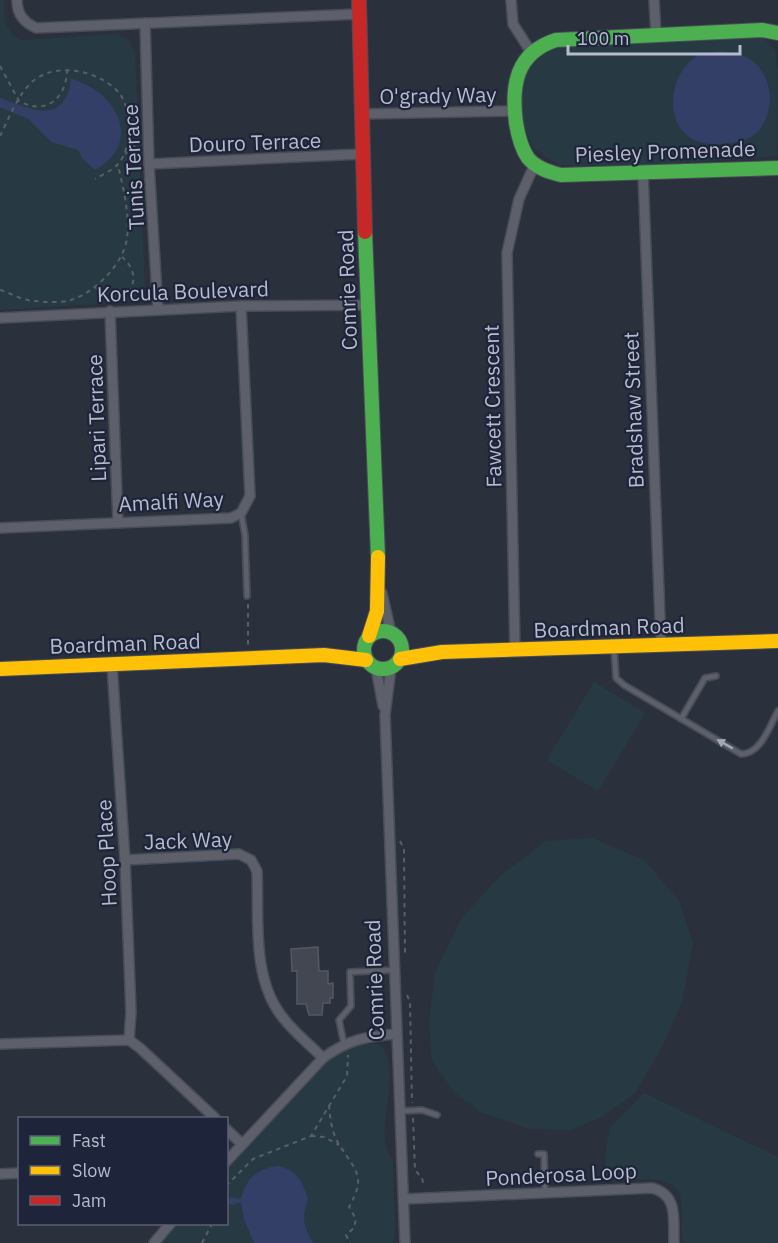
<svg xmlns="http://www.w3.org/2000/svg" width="778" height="1243" font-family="'IBM Plex Sans',sans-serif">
<rect width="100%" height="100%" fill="#2b303d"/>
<g fill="#273a44">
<path d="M 0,0 L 4,0 C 5,19 3,31 22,40 L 118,34 L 129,41 L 135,53 L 145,289 L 128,302 L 0,310 Z"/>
<polygon points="762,36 775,50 778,71 777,156 644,165 559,165 533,148 515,102 520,65 541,43"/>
<polygon points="594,682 645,713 598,791 547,760"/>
<polygon points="593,838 645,861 679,901 693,943 682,1002 662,1047 635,1093 603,1116 571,1130 529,1129 479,1111 455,1093 432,1061 429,1023 435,973 461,919 499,877 546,841"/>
<path d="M 362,1043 L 379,1045 C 407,1066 369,1136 393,1160 L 395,1238 L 392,1243 L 159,1243 L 177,1224 L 226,1224 L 227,1170 L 324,1065 L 343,1051 Z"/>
<path d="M 644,1093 L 778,1157 L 778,1243 L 683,1243 C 680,1228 684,1210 680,1195 C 674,1172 624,1181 605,1181 L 606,1147 L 610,1128 Z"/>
</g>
<g fill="#343f67">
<path d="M 721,51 C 730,53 744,54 751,60 C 772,75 775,105 762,126 C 757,135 746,140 736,142 C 723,145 708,146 695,140 C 663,125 669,76 694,58 C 700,53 713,53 721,51 Z"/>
<path d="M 71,79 C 117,91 144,143 95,170 L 82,158 L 78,150 L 51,142 L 29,119 L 0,107 L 0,98 C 30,109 65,127 71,79 Z"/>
<path d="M 278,1166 C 297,1170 302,1181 308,1199 C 302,1215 302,1228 314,1243 L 254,1243 L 244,1219 L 241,1202 L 232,1205 L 228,1203 L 230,1197 L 241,1199 C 246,1178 257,1169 278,1166 Z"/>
</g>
<polygon fill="#434752" stroke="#545864" stroke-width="1.5" points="318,947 319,971 328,971 328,984 333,983 333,998 330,998 330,1003 323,1003 322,1015 309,1015 306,1004 297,1004 297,971 292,971 291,949"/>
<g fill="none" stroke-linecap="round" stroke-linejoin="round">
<g stroke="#484c56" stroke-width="8">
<g id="lane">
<polyline points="241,513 245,535 247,596"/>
<path d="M 614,648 L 616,678 L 624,685 L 741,754 C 761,754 769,727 778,711"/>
<polyline points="681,719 705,678 716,676"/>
<polyline points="344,1044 339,1020 351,1006 350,972 394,970"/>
<polyline points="400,1111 422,1110 437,1115"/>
<polyline points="538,1154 544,1154 545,1193"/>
</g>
</g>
<g stroke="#484c56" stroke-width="12">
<g id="street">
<path d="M 17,0 C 17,15 24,22 36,28 L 359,14"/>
<polyline points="511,0 513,24 531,52"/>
<polyline points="654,0 656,34"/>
<polyline points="145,23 149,164 158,310"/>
<polyline points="362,114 515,111"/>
<polyline points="149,164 362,154"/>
<polyline points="643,172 661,646"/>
<polyline points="110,311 118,523"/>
<polyline points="0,318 241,306 368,305"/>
<polyline points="0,528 231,518 241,513 250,496 241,306"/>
<polyline points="382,593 391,633"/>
<polyline points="515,651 507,253 519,199 535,164"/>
<polyline points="112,665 125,860 131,1012 129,1040"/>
<polyline points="376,668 383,706"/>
<polyline points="391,668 385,715 405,1243"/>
<path d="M 125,860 L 239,854 L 251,860 L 257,871 C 259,918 251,980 284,1019 C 295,1033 310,1045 323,1058"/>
<polyline points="0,1044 129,1040 140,1048 215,1118"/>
<polyline points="226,1129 242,1144"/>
<path d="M 226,1162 L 323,1058 C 347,1040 367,1036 396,1034"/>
<polyline points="0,1174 20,1173"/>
<path d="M 404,1199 L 652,1188 C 679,1195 673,1220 674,1243"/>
<polyline points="154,1243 170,1224"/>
</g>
</g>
<g stroke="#484c56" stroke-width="16">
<g id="fast">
<path d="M 778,33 L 762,30 L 556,40 C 516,53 511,85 516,123 C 518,135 521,148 528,158 C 536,168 549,172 561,175 L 778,168"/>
<polyline points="365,232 378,557"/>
<circle cx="383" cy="650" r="19"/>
</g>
</g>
<g stroke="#484c56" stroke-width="16">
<g id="slow">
<polyline points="369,636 377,611 378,557"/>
<polyline points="400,659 442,652 778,641"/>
<polyline points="0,669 324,655 366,660"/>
</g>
</g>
<g stroke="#484c56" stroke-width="16">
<polyline id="jam" points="359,0 365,232"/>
</g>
<g stroke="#5a5e67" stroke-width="2" stroke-dasharray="4.5 4.5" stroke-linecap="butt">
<path d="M 0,66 L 19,101 C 45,116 66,99 67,71"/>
<path d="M 0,136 C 9,118 18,94 33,81 C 57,61 101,71 120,94 C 132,111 132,149 118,164 C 113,170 102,175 95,179"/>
<polyline points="125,154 139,142"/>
<path d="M 95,287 C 121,312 150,281 122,257"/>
<path d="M 0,290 C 11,293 23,301 35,301 C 46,302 61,303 71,300 C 96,292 124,263 127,238 C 130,214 123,188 118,165"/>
<polyline points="248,604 248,646"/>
<polyline points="400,841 404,849 405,957"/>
<polyline points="407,995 410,1002 412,1103"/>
<path d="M 329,1105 C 330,1119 332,1134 340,1146 C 357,1172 366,1177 349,1207 L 356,1219 L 354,1228 L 346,1235 L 350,1243"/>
<polyline points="413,1118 415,1170 422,1178 424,1187"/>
<polyline points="311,1136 324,1137 339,1145"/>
<polyline points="226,1186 253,1159 311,1136 347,1076 348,1055"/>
<polyline points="202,1243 212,1224"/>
</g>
<use href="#lane" stroke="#5d606a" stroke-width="4.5"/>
<use href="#street" stroke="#5d606a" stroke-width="9"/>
<use href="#fast" stroke="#4caf50" stroke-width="14"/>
<use href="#slow" stroke="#ffc107" stroke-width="14"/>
<use href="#jam" stroke="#c62828" stroke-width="14"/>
</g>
<defs><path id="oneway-solid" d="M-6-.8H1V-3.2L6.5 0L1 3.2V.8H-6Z" transform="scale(1.5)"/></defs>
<use fill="#a4a9b9" href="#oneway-solid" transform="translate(725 744) rotate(-150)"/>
<g text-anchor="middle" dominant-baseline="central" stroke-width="4.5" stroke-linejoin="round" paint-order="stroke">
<g font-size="21" fill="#b6bbcd" stroke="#1e2439">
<text transform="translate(438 95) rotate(-1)">O'grady Way</text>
<text transform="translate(255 142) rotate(-2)">Douro Terrace</text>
<text transform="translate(665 151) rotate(-2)">Piesley Promenade</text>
<text transform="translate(133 167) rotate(-93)">Tunis Terrace</text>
<text transform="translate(347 290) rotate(-92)">Comrie Road</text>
<text transform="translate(183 291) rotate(-2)">Korcula Boulevard</text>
<text transform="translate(492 406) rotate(-91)">Fawcett Crescent</text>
<text transform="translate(633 410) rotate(-92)">Bradshaw Street</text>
<text transform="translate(96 418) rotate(-92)">Lipari Terrace</text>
<text transform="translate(171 501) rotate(-3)">Amalfi Way</text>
<text transform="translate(609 627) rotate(-2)">Boardman Road</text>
<text transform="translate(125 643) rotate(-2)">Boardman Road</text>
<text transform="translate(188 840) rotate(-2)">Jack Way</text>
<text transform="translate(106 853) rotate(-93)">Hoop Place</text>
<text transform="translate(374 980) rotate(-92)">Comrie Road</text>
<text transform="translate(561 1174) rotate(-3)">Ponderosa Loop</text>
</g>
</g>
<rect x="18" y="1117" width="210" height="108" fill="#1e2439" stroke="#5b6074" stroke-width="1.5"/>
<rect x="30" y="1136" width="30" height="9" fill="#4caf50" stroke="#5b6074" stroke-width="1.5"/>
<text x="72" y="1147" font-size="18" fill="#b6bbcd">Fast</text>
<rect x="30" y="1166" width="30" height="9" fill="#ffc107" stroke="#5b6074" stroke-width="1.5"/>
<text x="72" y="1177" font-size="18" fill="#b6bbcd">Slow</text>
<rect x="30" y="1196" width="30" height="9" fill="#c62828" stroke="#5b6074" stroke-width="1.5"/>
<text x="72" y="1207" font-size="18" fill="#b6bbcd">Jam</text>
<path d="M568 45v9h172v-9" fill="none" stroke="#b6bbcd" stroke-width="3"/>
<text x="577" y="45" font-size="18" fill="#b6bbcd" stroke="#1e2439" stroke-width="4.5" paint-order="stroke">100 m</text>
</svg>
